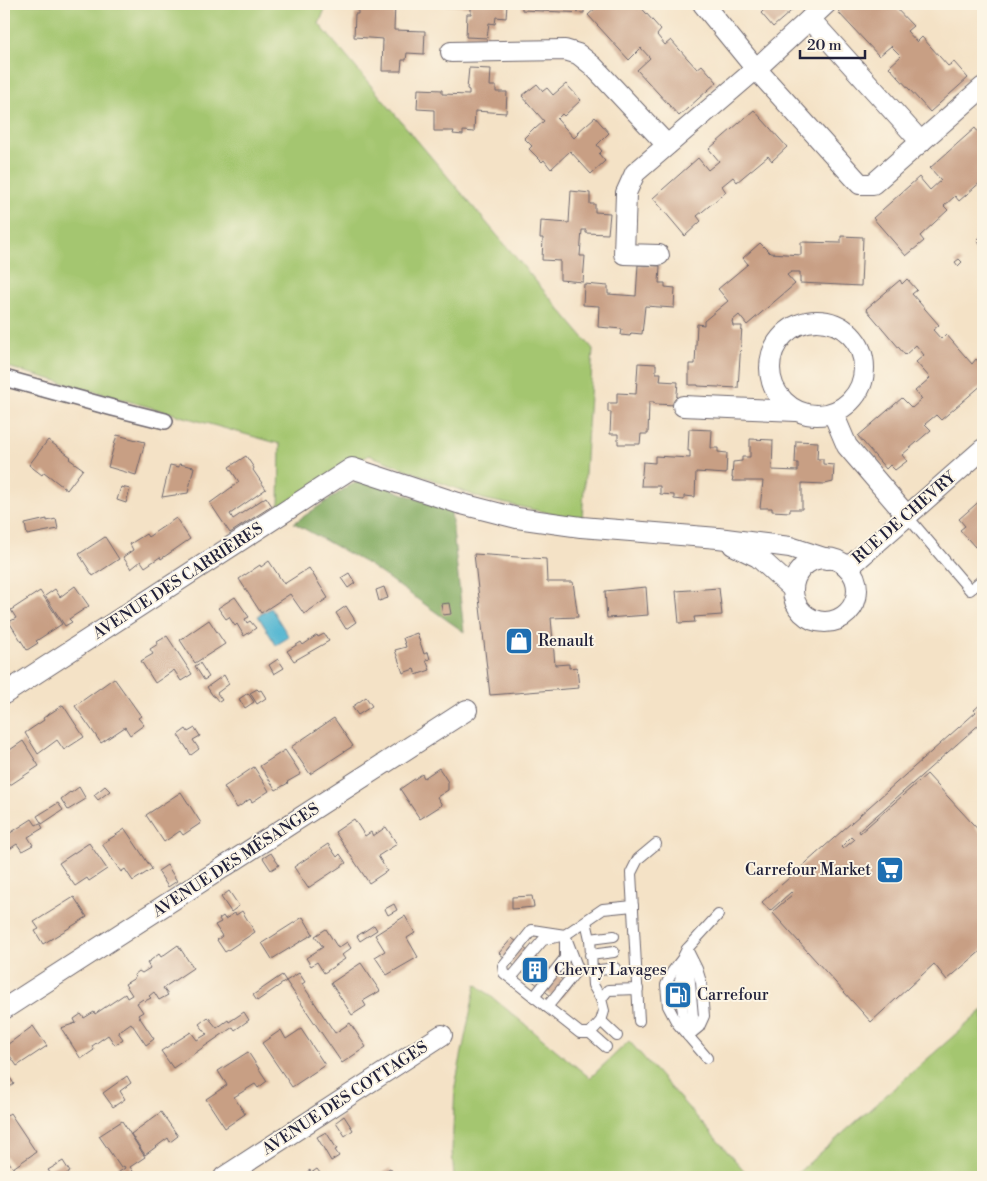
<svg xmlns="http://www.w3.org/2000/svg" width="987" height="1181" font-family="'Libre Bodoni',serif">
<rect width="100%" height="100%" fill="#fcf5e5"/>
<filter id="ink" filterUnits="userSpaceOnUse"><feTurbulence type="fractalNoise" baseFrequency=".02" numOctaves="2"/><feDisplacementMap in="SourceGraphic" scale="10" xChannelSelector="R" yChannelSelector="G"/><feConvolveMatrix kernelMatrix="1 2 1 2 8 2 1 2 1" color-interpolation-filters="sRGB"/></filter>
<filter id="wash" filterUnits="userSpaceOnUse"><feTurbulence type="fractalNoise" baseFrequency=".0096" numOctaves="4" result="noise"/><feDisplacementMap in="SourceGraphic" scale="20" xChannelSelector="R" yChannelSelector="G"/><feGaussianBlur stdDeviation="1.12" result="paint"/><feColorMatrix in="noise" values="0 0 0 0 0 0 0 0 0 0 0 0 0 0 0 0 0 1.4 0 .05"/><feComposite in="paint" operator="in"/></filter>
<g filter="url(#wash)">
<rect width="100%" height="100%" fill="#f4e2c6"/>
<g fill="#a4c66f" stroke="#637455">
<polygon points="4,4 327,4 319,24 593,349 582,520 483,499 369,455 279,510 280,444 4,366"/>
<polygon points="476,984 590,1078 629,1041 750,1177 454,1177 452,1151 455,1086"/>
<polygon points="983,1010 983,1177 793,1177"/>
</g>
<polygon fill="#83ab62" stroke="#52664e" points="368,480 451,512 464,632 369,565 294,523 352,484"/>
<polygon fill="#52b6d1" stroke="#3a6c86" points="271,608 289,637 276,645 258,616"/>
<g id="blocks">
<g fill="#c89f84" fill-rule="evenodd">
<polygon points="358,4 395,4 394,30 425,31 424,54 407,53 406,60 402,60 401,71 382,71 383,39 354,37 355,14 358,14"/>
<polygon points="436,4 507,4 506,18 496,17 495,24 489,23 487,38 466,37 467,14 471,14 471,7 436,5"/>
<polygon points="522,4 584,4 584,13 522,10"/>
<polygon points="593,4 638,4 661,30 657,35 665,45 671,40 697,69 702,65 717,82 679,116 637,70 650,58 641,48 629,60 588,15 597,7"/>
<polygon points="760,4 799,4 773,27 761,13 765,9"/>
<polygon points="847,4 892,4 913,26 907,31 917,42 922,37 948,66 954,62 968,78 930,112 889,67 901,56 891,46 879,56 838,12"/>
<polygon points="469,68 491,69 490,86 496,86 496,92 507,92 506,113 475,111 474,132 463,131 463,135 453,134 454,131 434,131 434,110 417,109 418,89 442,90 442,94 469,95 469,90 467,89"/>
<polygon points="537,84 543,91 547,88 553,95 566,84 581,100 564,116 562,114 557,119 574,138 578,134 577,133 595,117 609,133 597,145 602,151 599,154 605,161 591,174 570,151 551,169 544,160 542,162 529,149 532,146 524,138 534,128 535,129 544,121 522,96"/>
<polygon points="754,110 787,147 772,161 768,156 737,182 733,177 722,186 726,192 697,216 701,221 685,236 653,198 698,158 708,170 719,161 709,149"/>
<polygon points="975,128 982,137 983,136 983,180 959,201 955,196 944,206 948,210 920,236 924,241 906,256 873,218 919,177 930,190 941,180 930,168"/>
<polygon points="571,191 590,193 590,204 595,204 595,212 610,213 608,234 586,233 586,230 582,230 580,256 585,256 583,282 560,280 560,261 542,260 543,238 540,238 541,221 569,223"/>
<polygon points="983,234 983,249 977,240"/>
<polygon points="841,236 863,237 861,286 800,283 800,272 791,272 787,275 795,284 747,325 739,315 732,321 733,326 742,326 738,388 698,386 698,385 689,385 689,364 695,364 697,324 704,325 704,321 728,301 718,289 748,264 743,258 760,243 770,253 801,255 801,242 841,243"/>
<polygon points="959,259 962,262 958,266 955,262"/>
<polygon points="638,265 660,266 659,283 665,283 665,287 675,288 674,308 645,306 642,334 631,333 630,336 621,335 622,329 598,327 599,306 583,305 584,284 608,286 608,294 636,296"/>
<polygon points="907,279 917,290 912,294 939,325 933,330 941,339 946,334 972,364 976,359 983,367 983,384 941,420 936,415 925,424 931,430 902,455 907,461 895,470 890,465 886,469 858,436 902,398 912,408 922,399 915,391 930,378 916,362 924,355 916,345 905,355 866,309 900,280 902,284"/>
<polygon points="638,363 656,364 656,373 661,373 660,381 678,382 676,405 655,404 654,402 649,402 648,434 641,434 640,444 618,444 618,434 610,434 611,412 608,412 608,403 617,403 617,393 636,394"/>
<polygon points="689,429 712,430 711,448 718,448 718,452 727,453 726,474 696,472 695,497 684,496 684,500 674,499 674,495 660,494 660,486 641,486 643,462 655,463 655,456 690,458 690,451 688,451"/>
<polygon points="117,435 145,442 136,475 108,467"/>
<polygon points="750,439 773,440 772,470 798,471 798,463 795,463 796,441 818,442 817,459 823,459 823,464 834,465 833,482 825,484 802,483 802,509 790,509 790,512 772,511 772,508 760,508 763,481 732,481 733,478 732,478 733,462 742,461 742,457 750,457"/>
<polygon points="48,440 71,457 69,459 83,469 67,490 44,472 42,475 29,465"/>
<polygon points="246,456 254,468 253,470 266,489 230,514 233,519 266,497 272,506 230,533 210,503 239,482 229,467"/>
<polygon points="179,464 194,467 188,493 162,497 170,465 179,467"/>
<polygon points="121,487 130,489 126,503 117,500"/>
<polygon points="983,498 983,547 979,543 975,547 960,530 965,526 959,519"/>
<polygon points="176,518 190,539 161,559 160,557 145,567 141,561 131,569 123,557 133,550 130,544 146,534 148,537"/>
<polygon points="47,519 47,521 56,519 58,529 27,535 25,524"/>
<polygon points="105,537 119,559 93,576 79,554"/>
<polygon points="474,554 546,559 547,582 573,582 578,617 551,618 555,665 569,664 569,668 577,667 579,688 490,695"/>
<polygon points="269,561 284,584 309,568 328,598 304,614 290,594 261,613 239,579 260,565 261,567"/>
<polygon points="349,573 355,583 348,588 341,578"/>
<polygon points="75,586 89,606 69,619 72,622 65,626 45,596 55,589 60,597"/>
<polygon points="384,587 388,598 379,601 376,590"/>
<polygon points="646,587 648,615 607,618 605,591"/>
<polygon points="719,588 722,615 694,617 695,622 679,623 676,591"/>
<polygon points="40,591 62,624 36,641 38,643 27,650 9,622 16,618 11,610"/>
<polygon points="235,597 249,617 245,619 247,623 250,621 256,628 244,636 237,624 235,626 229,617 226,619 218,608"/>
<polygon points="449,603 451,614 443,615 441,604"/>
<polygon points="346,606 356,622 346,629 336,613"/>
<polygon points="209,620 225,644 195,663 180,640"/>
<polygon points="417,633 424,654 428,652 430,659 426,660 430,670 416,675 414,669 403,673 395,650 406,647 403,638"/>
<polygon points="324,634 329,641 294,661 287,651 301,642 303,645 317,635 318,637"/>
<polygon points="167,636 192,674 181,681 174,670 155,683 141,661 153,654 150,649 158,644 157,642"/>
<polygon points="278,659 284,668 274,674 269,665"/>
<polygon points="200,663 209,677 204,680 195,666"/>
<polygon points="224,675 229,684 217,693 222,700 219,702 214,696 213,696 207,687"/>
<polygon points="114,678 141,716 138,718 144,725 130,735 125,727 101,743 75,706"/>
<polygon points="257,689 259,691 261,690 266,698 257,704 250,693"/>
<polygon points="248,693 254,702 245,708 239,699"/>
<polygon points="366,697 372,706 358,715 352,707"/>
<path d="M 983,702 L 983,721 L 859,831 L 860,833 L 927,774 L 983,835 L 983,949 L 947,980 L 934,964 L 871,1022 L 772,912 L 793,894 L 791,892 L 770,911 L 762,902 L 976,712 L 974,710 ZM 851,837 L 854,840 L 843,849 L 841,847 Z"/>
<polygon points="63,705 84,737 64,750 57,740 38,754 25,733 44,720 43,718"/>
<polygon points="334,718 353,746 310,774 291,747"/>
<polygon points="195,728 200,736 193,740 199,749 191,755 178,735 186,729 188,732"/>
<polygon points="23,741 39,766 4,789 4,754"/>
<polygon points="285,750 301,774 287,782 288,783 276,790 260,766"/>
<polygon points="254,767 269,791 252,802 250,799 237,808 224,787"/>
<polygon points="439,768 448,782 448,790 437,797 442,805 420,819 400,789 422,774 424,778"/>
<polygon points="105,786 110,791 98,800 94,795"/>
<polygon points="79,787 86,799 68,810 61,799 70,792 71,793"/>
<polygon points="181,792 201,823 183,835 180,831 164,842 146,815"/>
<polygon points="58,803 63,810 42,824 37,816"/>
<polygon points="32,819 36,825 40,823 43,828 28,837 33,845 22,851 17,844 8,850 4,842 4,837"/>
<polygon points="354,819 365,836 371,832 373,836 386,827 397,844 378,856 387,871 369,883 335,832"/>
<polygon points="125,829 152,869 133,881 125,869 121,872 102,844"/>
<polygon points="89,843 107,869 89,881 87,878 75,886 59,863"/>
<polygon points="328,844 337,857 340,854 346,863 308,888 294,867"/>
<polygon points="271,853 279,865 271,870 263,858"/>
<polygon points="167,865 177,881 168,887 158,871"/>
<polygon points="229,891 239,906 231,912 221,897"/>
<polygon points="532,896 534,907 512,909 512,897"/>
<polygon points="74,897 87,917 43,944 35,931 39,929 34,922"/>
<polygon points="394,904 397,910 388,915 385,909"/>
<polygon points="242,911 255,932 225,952 217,940 222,936 215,925 221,922 219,919 223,916 225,919 235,913 236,915"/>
<polygon points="405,916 415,933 407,938 418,957 387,975 375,957 385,951 375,935"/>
<polygon points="303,917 313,934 272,959 262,943"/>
<polygon points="374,925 377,930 360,941 357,936"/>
<polygon points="326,929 338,948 347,942 351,948 342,955 345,959 324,973 317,962 311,966 306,958 323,947 315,936"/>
<polygon points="512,938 571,987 558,1002 499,953"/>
<polygon points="178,945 193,968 163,988 168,995 159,1000 154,992 149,996 151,998 145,1001 143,999 137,1003 143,1012 138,1015 154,1039 146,1045 131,1023 118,1032 123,1039 115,1045 108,1035 92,1046 94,1050 81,1059 61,1028 76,1023 74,1019 81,1014 84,1018 94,1012 95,1014 125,994 127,998 132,995 125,984 135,978 134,975 139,971 142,973 150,968 147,963 159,954 161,957"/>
<polygon points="361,963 380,991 363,1001 366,1006 352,1015 331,983"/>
<polygon points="299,973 305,982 302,984 335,1033 350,1023 366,1047 342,1063 286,981 257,1001 253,995 282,975 286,981"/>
<polygon points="244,1012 249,1020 235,1030 233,1027 173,1068 161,1051 191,1032 197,1040 207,1034 199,1024 208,1017 217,1028 228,1020 229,1022"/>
<polygon points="33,1026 47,1046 17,1066 4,1047"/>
<polygon points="301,1029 325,1065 292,1087 262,1043 281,1030 286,1039"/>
<polygon points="248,1052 267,1081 258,1088 255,1084 234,1097 245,1114 225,1128 206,1099 227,1085 218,1071"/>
<polygon points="4,1068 14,1084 4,1091"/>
<polygon points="127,1076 131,1083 120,1091 125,1099 113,1107 103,1093"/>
<polygon points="161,1112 178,1136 170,1142 168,1138 145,1155 131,1134"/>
<polygon points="10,1113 36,1152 13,1168 4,1154 4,1117"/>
<polygon points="344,1116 353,1130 345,1136 336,1122"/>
<polygon points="122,1121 145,1157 130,1167 137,1177 112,1177 125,1168 124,1166 121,1168 99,1136"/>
<polygon points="326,1132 337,1149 335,1150 339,1156 331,1161 317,1137"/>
<polygon points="63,1161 70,1172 61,1177 53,1177 48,1170"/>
<polygon points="390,1168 396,1177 375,1177"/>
<polygon points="317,1169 323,1177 300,1177 310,1170 311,1173"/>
</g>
</g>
</g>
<g filter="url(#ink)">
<use href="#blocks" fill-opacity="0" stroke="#6c656c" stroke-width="1"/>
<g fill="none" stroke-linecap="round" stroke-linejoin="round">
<g stroke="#6c656c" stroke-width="12">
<g id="service">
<polyline points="907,516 970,590 983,579"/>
<polyline points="565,935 532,930 503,966 504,973 580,1033 590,1033 601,1021 604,1011 601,999 593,985 590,939 586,921"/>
<polyline points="590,939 614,936"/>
<polyline points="687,949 697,969 701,982 704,1016 699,1027 688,1036"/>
<polyline points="590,955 614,952"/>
<polyline points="685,959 679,984 684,1020 687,1033"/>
<polyline points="688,960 693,1017 689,1033"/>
<polyline points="592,971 615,968"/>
<polyline points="511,978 543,940 565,935 603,909 633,906"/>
<polyline points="534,997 565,958 565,941"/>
<polyline points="601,999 608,990 638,989"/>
<polyline points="547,1007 578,969 565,935"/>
<polyline points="601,1021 617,1036"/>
<polyline points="639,1021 631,873 638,859 656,844"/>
<polyline points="590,1033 606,1047"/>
<polyline points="707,1058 677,1023 668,1006 666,985 672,972 682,959 687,949 718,915"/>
</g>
</g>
<g stroke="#6c656c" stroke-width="18">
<polyline id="pedestrian" points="4,378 113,408 165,421"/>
</g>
<g stroke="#6c656c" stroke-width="22">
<g id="minor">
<polyline points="703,4 756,69 860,184 873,184 983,87"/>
<polyline points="810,19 921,142"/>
<polyline points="451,52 565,50 578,54 593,66 667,145"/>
<polyline points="659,255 624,254 626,193 635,173 756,69 826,4"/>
<circle cx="817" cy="368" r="47"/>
<polyline points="683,406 796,411"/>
<polyline points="833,413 847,446 907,516"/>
<polyline points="733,545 758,557 793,589"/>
<circle cx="825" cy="590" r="32"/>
<polyline points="848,568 983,449"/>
<polyline points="4,694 352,468 458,503 517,518 581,527 718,538 790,547 827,559"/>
<polyline points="4,1009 467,710"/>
<polyline points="224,1177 442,1035"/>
</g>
</g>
<use href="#service" stroke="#fff" stroke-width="10"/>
<use href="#pedestrian" stroke="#fff" stroke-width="15"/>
<use href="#minor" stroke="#fff" stroke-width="20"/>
</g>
</g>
<defs>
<g id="shop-square" transform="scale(1.4375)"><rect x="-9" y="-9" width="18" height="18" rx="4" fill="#1f6fb2" stroke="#fcf5e5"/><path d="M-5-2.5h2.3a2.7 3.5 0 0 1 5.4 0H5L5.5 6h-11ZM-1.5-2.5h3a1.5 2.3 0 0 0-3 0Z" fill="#fff"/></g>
<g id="supermarket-square" transform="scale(1.4375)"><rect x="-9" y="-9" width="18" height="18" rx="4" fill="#1f6fb2" stroke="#fcf5e5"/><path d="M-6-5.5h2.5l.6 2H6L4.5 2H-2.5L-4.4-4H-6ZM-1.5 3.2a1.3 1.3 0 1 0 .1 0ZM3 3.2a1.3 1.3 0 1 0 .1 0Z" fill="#fff"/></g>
<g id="building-square" transform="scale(1.4375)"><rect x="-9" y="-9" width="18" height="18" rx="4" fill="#1f6fb2" stroke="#fcf5e5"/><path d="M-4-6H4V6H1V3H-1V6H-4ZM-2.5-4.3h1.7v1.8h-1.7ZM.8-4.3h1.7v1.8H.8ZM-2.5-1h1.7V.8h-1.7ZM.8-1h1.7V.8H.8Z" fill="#fff"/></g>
<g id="fuel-square" transform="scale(1.4375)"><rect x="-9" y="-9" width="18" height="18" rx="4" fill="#1f6fb2" stroke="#fcf5e5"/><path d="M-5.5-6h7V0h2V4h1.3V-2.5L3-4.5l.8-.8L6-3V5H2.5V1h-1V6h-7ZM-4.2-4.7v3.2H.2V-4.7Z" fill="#fff"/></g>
</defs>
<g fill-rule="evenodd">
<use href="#shop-square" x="519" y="641"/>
<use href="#supermarket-square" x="890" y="870"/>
<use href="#building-square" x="535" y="970"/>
<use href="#fuel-square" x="678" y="995"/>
</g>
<g text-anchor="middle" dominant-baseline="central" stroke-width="4" stroke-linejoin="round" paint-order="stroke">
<g font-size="16" fill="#22223b" stroke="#fcf5e5">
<text transform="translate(904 518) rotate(-41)">RUE DE CHEVRY</text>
<text transform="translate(178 581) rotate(-33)">AVENUE DES CARRIÈRES</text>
<text transform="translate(236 860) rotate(-33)">AVENUE DES MÉSANGES</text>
<text transform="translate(345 1098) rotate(-33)">AVENUE DES COTTAGES</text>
</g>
<g font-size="16" fill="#22223b" stroke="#fcf5e5" text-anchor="start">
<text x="538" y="641">Renault</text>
<text x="871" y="870" text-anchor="end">Carrefour Market</text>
<text x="554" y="970">Chevry Lavages</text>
<text x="697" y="995">Carrefour</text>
</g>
</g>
<rect width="987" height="1181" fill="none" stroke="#fcf5e5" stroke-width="20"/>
<path d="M800 50v8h65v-8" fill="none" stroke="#22223b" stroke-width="2.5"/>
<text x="807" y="50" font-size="15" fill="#22223b" stroke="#fcf5e5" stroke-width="4" paint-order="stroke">20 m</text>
</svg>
